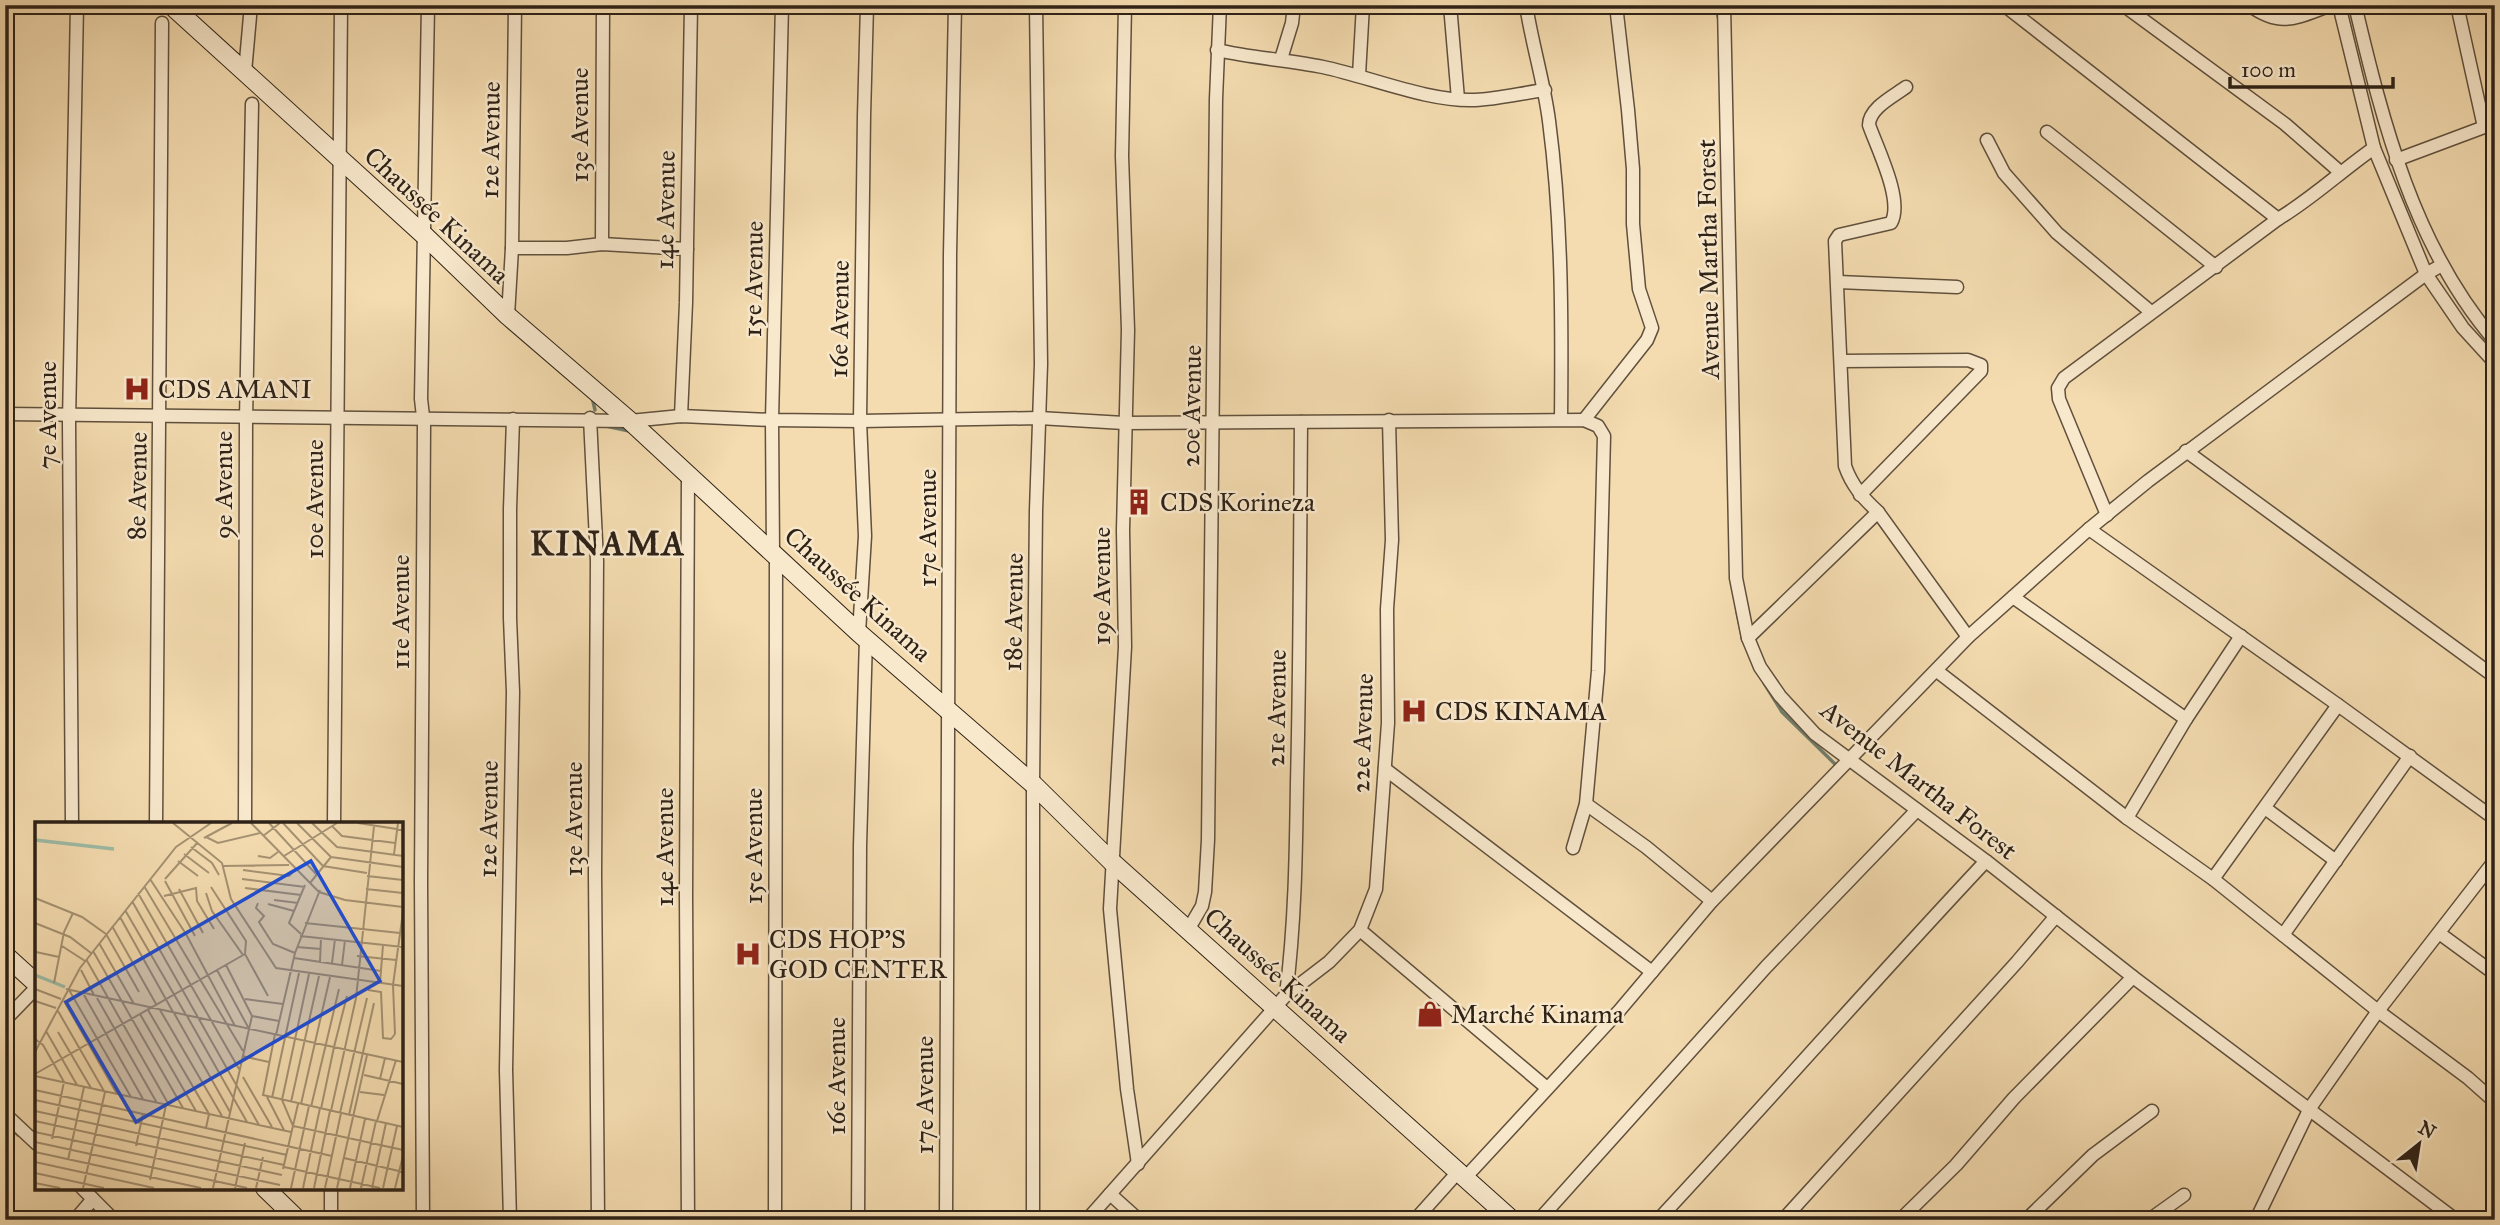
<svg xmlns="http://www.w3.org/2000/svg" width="2500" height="1225" font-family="'IM FELL Great Primer',serif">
<rect width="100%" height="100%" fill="#f4dcb0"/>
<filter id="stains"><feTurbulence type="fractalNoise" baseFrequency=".00286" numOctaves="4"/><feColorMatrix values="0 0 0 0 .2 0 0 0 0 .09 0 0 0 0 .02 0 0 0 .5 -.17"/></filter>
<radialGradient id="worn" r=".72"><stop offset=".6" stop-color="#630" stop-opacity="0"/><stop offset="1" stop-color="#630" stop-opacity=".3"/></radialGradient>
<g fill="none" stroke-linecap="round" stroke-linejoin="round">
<g stroke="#717e6d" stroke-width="3.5">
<polyline points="1715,5 1719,20"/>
<polyline points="592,397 595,410"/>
<polyline points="606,426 629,431"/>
<polyline points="1737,612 1742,635"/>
<polyline points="1764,683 1782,712 1837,766"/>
<polyline points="9,1126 18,1135"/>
</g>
<g stroke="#60503d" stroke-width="15">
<g id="street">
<polyline points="1125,5 1122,156 1128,330 1123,530 1125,647 1110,909 1127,1089 1138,1164"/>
<polyline points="1450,5 1458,99"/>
<path d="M 1526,5 C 1532,44 1544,82 1549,121 C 1562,220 1562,319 1561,419"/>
<polyline points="1724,5 1736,578 1748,638 1760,667 1780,696 1815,734 1986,861 2133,977 2456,1220"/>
<polyline points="2004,5 2278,219"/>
<polyline points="2123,5 2285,124 2340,172"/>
<path d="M 2249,5 C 2282,29 2297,17 2332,5"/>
<polyline points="2339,5 2374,148 2426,274 2463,328 2495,363"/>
<path d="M 2355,5 C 2383,123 2414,247 2495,341"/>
<polyline points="2457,5 2484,127"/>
<path d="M 1217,50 C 1252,58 1288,60 1323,67 C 1370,77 1429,102 1475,100 C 1498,99 1522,93 1545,90"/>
<polyline points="1281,59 1292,23 1294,5"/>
<polyline points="245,72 251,5"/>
<polyline points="1359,75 1363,5"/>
<path d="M 1906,87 C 1894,96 1869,108 1869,125 C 1877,148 1904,201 1891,223 L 1839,235 L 1835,241 L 1845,466 C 1852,486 1863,498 1878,512 L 1968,637"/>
<polyline points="2047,132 2216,267"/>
<polyline points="1987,140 2004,173 2057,233 2151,312"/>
<polyline points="2396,160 2495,123"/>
<polyline points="602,244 603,5"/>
<polyline points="512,248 567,248 602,244 687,249"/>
<polyline points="1838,282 1957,287"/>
<polyline points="508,316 512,248 515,5"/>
<polyline points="1842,361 1968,360 1981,365 1981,371 1860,495"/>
<polyline points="5,414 630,421 681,416 772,420 860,421 1039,418 1124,423 1584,420 1598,426 1604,436 1598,671 1586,804 1573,848"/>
<polyline points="681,416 686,303 691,5"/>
<polyline points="590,418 597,561 595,874 598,1220"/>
<polyline points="1584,420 1647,340 1652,328 1639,289 1633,224 1633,169 1628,110 1616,5"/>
<polyline points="2186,451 2495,677"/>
<polyline points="688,475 686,896 688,1220"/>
<path d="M 2107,515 L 2059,399 L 2058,388 L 2064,378 L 2278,219 C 2313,198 2341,171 2374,148"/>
<polyline points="2089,529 2338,705 2495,819"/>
<polyline points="773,553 772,420 782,5"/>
<polyline points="2013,597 2186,719"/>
<polyline points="859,633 865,536 860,421 864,116 867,5"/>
<polyline points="1748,638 1878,512"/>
<polyline points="1937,671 2127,818 2213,879 2378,1011 2468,1078 2495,1102"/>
<polyline points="1385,769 1652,972"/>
<polyline points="1586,804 1646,847 1712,901"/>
<polyline points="2265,808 2336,861"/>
<polyline points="2127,818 2186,719 2241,636"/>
<polyline points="72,824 69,422 77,5"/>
<polyline points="156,824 162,23"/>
<polyline points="245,824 246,420 252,104"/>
<polyline points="334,824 341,5"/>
<polyline points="2213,879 2338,705"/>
<polyline points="1188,930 1202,906 1205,892 1208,840 1216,99 1220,5"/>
<polyline points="1360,930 1547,1088"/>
<polyline points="2439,933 2495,974"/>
<polyline points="2283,935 2410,756"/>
<path d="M 1286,995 C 1295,924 1296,854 1297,783 C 1300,663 1300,542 1301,422"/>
<polyline points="5,1020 37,987"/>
<polyline points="5,1114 37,1144"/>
<polyline points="1465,1178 1619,1011 1712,901 1968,637 2089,529 2148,481 2426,274 2442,265"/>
<polyline points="82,1188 114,1220"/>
<polyline points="1110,1194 1139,1220"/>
<polyline points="75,1220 93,1199"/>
<polyline points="331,1220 331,1188"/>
<polyline points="423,1220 421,882 424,425 421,399 428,5"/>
<polyline points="510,1220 506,1070 513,692 510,618 510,509 513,419"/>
<polyline points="775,1220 776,556"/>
<polyline points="858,1220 860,846 866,638"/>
<polyline points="946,1220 950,254 955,5"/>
<polyline points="1033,1220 1033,784 1036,511 1041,364 1036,5"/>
<polyline points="1087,1220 1286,995 1329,962 1360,930 1376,889 1388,723 1387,609 1392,540 1389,420"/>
<polyline points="1415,1220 1458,1172"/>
<polyline points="1539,1220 1766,967 1917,810"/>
<path d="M 1658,1220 C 1769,1101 1875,979 1986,861"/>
<polyline points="1783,1220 2017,962 2056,916"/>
<polyline points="1900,1220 1956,1165 2014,1098 2133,977"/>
<polyline points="2026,1220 2093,1155 2152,1111"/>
<polyline points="2149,1220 2184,1195"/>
<polyline points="2256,1220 2310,1108 2378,1011 2495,860"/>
</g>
</g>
<g stroke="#2e2217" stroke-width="20">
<g id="secondary">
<polyline points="171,5 425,236 508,316 630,421 859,633 1033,784 1112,862 1512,1220"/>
<polyline points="5,955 37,984"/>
<polyline points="265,1188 298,1220"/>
</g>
</g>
<use href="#street" stroke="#f8e8cc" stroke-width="12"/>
<use href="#secondary" stroke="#f8e8cc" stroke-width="18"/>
</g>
<defs>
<g id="hospital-bare" transform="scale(2.1)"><path d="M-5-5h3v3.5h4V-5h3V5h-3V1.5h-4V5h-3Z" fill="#8f2418" stroke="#f8e8cc" stroke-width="2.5" paint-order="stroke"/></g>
<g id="building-bare" transform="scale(2.1)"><path d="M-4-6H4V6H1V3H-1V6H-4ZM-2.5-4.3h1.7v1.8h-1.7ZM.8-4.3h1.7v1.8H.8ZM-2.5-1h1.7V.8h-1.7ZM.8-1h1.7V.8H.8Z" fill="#8f2418" stroke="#f8e8cc" stroke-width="2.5" paint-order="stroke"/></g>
<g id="shop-bare" transform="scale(2.1)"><path d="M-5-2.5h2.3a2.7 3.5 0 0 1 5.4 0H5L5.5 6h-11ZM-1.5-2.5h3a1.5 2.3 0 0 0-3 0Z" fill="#8f2418" stroke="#f8e8cc" stroke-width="2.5" paint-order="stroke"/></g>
</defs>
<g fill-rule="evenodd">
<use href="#hospital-bare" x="137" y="389"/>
<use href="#building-bare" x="1139" y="502"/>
<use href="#hospital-bare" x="1414" y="711"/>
<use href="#hospital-bare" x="748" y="954"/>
<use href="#shop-bare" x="1430" y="1014"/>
</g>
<g text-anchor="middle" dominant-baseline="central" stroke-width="5" stroke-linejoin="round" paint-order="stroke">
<g font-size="26" fill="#2e2217" stroke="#f8e8cc">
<text transform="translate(579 125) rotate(-90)">13e Avenue</text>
<text transform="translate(490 140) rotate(-89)">12e Avenue</text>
<text transform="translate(665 210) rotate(-89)">14e Avenue</text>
<text transform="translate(437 215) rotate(43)">Chaussée Kinama</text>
<text transform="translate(1708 259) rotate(-91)">Avenue Martha Forest</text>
<text transform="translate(753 279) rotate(-89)">15e Avenue</text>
<text transform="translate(839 319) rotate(-89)">16e Avenue</text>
<text transform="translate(1191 406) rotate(-89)">20e Avenue</text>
<text transform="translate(47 415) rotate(-90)">7e Avenue</text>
<text transform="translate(223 485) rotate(-90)">9e Avenue</text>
<text transform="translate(137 486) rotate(-89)">8e Avenue</text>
<text transform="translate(314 499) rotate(-90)">10e Avenue</text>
<text transform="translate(927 528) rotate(-90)">17e Avenue</text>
<text transform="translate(1101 586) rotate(-90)">19e Avenue</text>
<text transform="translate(858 594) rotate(42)">Chaussée Kinama</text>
<text transform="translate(400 612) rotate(-90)">11e Avenue</text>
<text transform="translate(1013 612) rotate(-89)">18e Avenue</text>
<text transform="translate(1276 708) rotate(-89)">21e Avenue</text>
<text transform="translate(1362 733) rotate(-88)">22e Avenue</text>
<text transform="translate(1919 780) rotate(38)">Avenue Martha Forest</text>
<text transform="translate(488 819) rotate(-89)">12e Avenue</text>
<text transform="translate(573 819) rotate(-90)">13e Avenue</text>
<text transform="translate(753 846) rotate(-90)">15e Avenue</text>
<text transform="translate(664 847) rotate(-90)">14e Avenue</text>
<text transform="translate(1278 975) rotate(42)">Chaussée Kinama</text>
<text transform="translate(836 1076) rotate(-90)">16e Avenue</text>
<text transform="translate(924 1095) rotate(-90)">17e Avenue</text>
</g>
<g font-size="26" fill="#2e2217" stroke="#f8e8cc" text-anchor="start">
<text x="158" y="389">CDS AMANI</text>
<text x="1160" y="502">CDS Korineza</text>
<text x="1435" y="711">CDS KINAMA</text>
<text x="769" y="939">CDS HOP'S<tspan x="769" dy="30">GOD CENTER</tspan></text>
<text x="1451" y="1014">Marché Kinama</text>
</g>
<g font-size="33" font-weight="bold" letter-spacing="2" fill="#2e2217" stroke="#f8e8cc">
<text x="608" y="544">KINAMA</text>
</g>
</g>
<g transform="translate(35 822)">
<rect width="368" height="368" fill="#f4dcb0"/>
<path fill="none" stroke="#9dbca6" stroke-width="3.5" d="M 0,18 L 79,27M 0,153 L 30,165"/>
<path fill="none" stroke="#a59273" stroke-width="2" d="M 138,1 L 187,41 L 196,77 L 241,146 L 368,164M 216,1 L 284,70 L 310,78 L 368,85M 234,1 L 281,52M 248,1 L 288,44 L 332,51M 262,1 L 296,35 L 368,45M 277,1 L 302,25 L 368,34M 323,1 L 368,8M 297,4 L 307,14 L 360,21M 228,14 L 245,1M 171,15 L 183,21 L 225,11M 169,16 L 197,1M 156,25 L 177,41 L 184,53M 149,32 L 174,51M 359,32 L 363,1M 223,34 L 235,36 L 243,30M 249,34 L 302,1M 143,39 L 163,54M 188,44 L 254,43M 208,48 L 254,54 L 260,48M 332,54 L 368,58M 115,57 L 151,112 L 200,204M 130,57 L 163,20M 207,57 L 270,65M 130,59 L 160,114M 275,61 L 296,35M 109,64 L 208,229M 176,65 L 211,119 L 210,132M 210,66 L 266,73M 144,67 L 168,111M 331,67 L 368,71M 103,71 L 204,247M 171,71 L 177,89 L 208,133M 129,74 L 161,66 L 162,79 L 179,107M 0,76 L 47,95 L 71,112M 239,78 L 263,81M 97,79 L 224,303M 223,81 L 221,86 L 229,94 L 224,100 L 238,122 L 260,131M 233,82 L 259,89M 90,88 L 151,193M 85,95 L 138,190M 0,101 L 35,115 L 56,131M 270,101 L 365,111M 77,104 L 121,182M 71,112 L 104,170M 266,112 L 254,101 L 270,63M 265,114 L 368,125M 64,121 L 99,182M 27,124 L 50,139M 262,125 L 286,127M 58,129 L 148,286M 1,130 L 24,135M 322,134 L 361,138M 259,136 L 346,149M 51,137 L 134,283M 285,140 L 286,116M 297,141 L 300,117M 307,143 L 310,118M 46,148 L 59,173M 182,148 L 213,205M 274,152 L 247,278 L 258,304 L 368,328M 19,161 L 29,110 L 38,91M 345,161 L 348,123M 0,167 L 26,177M 31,167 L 368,240M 34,168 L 96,275M 333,168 L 346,170 L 348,216 L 356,217 L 360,212M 49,173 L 108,277M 62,176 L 122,281M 210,177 L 248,182M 0,179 L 21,186M 29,179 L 82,272M 113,188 L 174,292 L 171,306M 125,188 L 187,294M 23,189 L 69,269M 139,191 L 195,290M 105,192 L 161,289M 152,194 L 212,300M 217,194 L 244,199M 11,209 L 42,263M 23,210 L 56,266M 240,212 L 228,273 L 368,305M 360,212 L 358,163 L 368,90M 241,213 L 260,131 L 285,68M 0,217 L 8,223 L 29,260 L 17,317M 299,225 L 312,174M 0,230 L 45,146 L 141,25 L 176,1M 207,234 L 234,240M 0,252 L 210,132 L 233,174M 329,253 L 368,262M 0,254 L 256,310M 208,255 L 237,305M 345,257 L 350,236M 0,268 L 297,334M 325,270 L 349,273M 232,275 L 249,308M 237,276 L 264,151M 0,278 L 252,333M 256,280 L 284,154M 266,282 L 295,155M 276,285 L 304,167M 286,287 L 299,225M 0,289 L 249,343M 296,289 L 321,176 L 339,4M 305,291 L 332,176M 314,293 L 339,181M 0,299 L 247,353M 342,299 L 361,238M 0,310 L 245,363M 0,320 L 212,366M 101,324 L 108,292M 0,330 L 166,366M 309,336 L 368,350M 33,338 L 49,265M 0,340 L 119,366M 249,345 L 345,366M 248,347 L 263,282M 0,351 L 69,366M 115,358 L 131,283M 0,361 L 25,366M 48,366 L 70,270M 178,366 L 217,194 L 191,143M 200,366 L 210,321M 221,366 L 228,335M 256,366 L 274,284M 268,366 L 285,286M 279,366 L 295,289M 290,366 L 306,291M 302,366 L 332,233M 315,366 L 330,297M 326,366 L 341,299M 337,366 L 351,301M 348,366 L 362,304M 360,366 L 368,334"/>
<path fill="#1d4ed8" fill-opacity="0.15" stroke="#1d4ed8" stroke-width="3.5" d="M 276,39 L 345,159 L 101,300 L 31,180 Z"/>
<rect width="368" height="368" fill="none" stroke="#2e2217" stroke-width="3.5"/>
</g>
<rect width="2500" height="1225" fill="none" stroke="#f4dcb0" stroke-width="28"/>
<rect x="7" y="7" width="2486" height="1211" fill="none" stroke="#2e2217" stroke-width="3.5"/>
<rect x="14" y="14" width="2472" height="1197" fill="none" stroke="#2e2217" stroke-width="2"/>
<g transform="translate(2419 1144) rotate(30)" stroke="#f8e8cc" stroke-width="5" paint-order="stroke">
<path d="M0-5L12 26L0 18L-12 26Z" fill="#2e2217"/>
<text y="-10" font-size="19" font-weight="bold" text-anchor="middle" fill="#2e2217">N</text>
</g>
<path d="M2230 77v10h163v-10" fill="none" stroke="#2e2217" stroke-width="3.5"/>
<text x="2241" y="77" font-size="21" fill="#2e2217" stroke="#f8e8cc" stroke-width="5" paint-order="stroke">100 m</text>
<rect width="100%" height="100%" filter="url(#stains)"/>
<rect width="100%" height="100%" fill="url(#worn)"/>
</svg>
